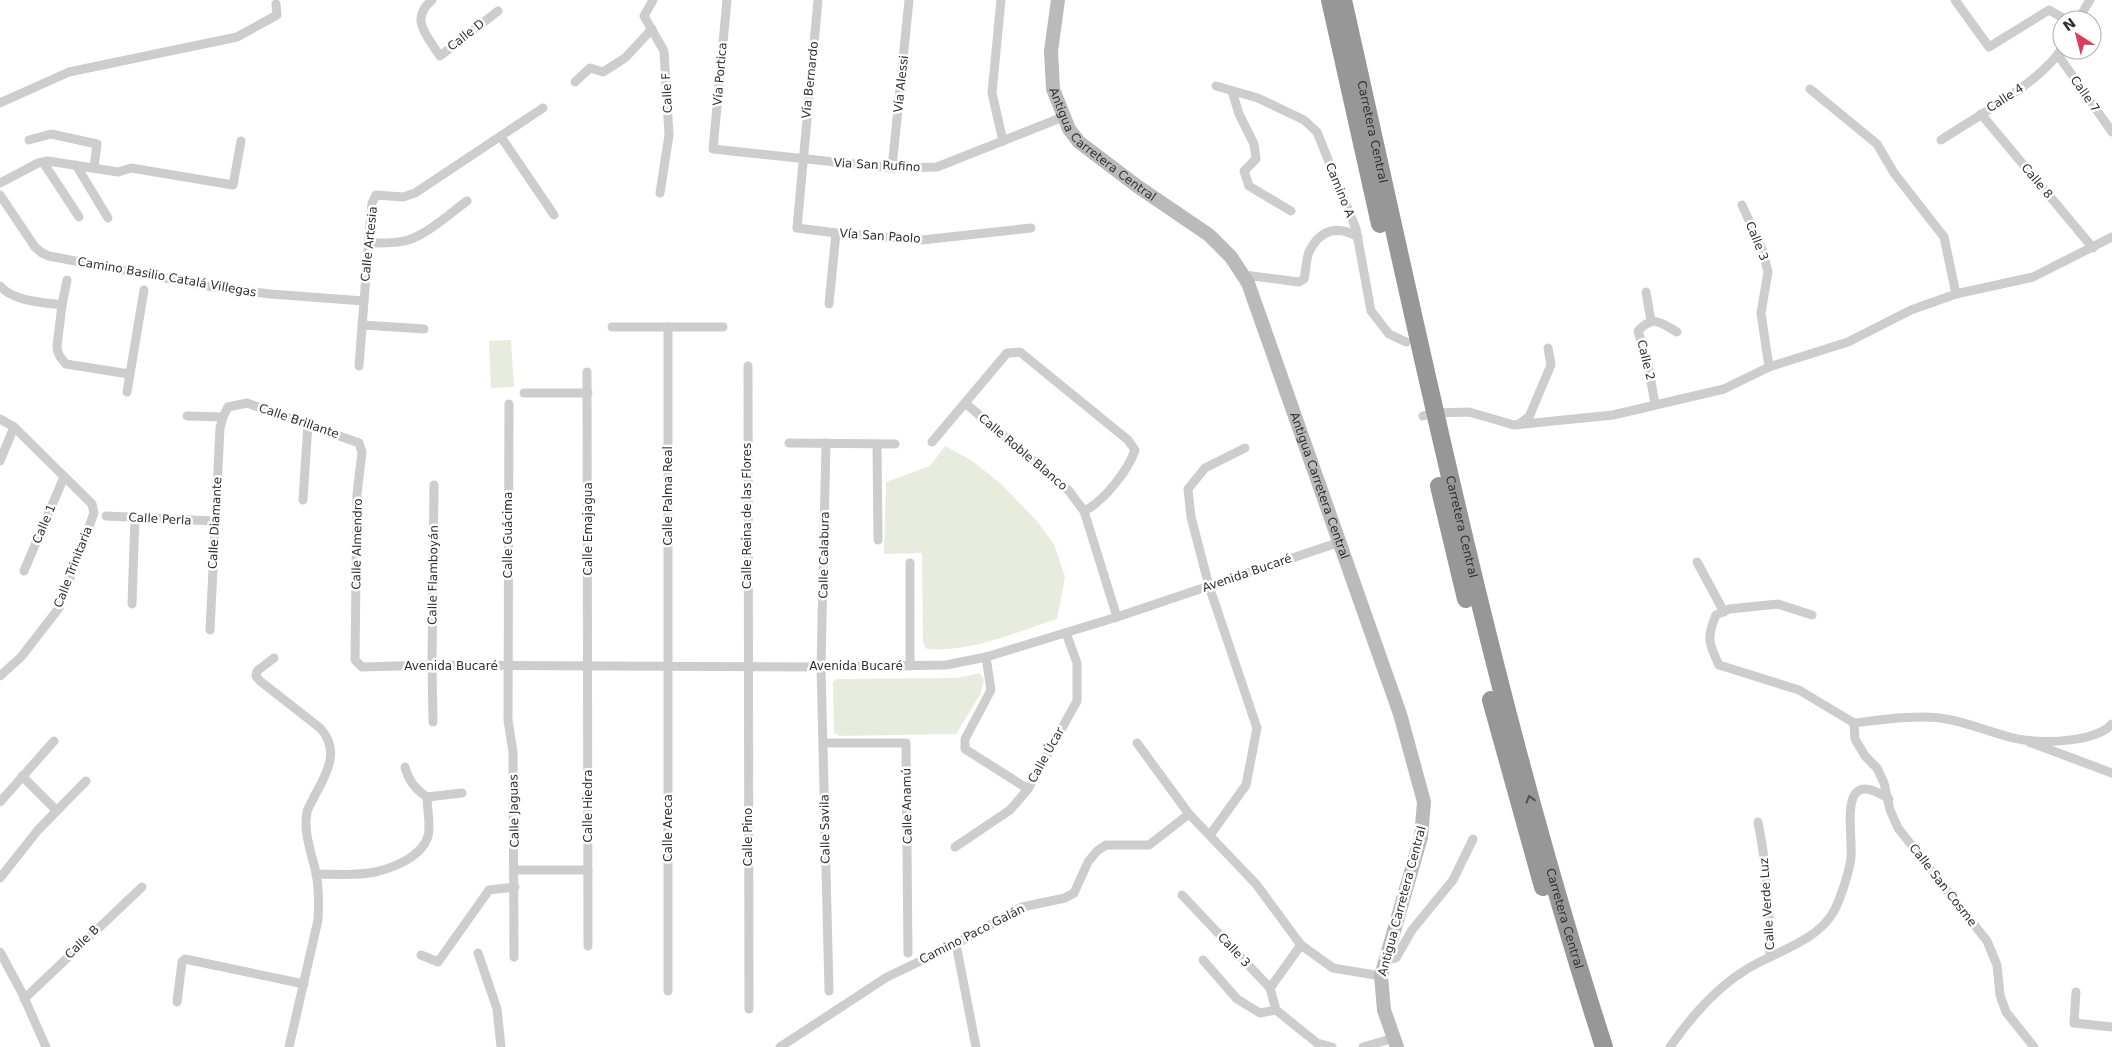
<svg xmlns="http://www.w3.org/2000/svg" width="2112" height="1047" font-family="'DejaVu Sans',sans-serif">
<rect width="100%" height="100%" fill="#fff"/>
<g fill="#e7ecdf">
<polygon points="511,340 514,387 491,388 489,341"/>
<path d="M 945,446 L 971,460 L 1000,483 L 1036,520 L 1054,544 L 1065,577 L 1057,619 C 1016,632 971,653 927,649 L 923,643 L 922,553 L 884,554 L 886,482 L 930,466 Z"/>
<polygon points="980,673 984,680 980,695 956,734 839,736 834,733 833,683 836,679 956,678"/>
</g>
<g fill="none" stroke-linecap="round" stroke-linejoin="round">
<g stroke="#cdcdcd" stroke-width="9">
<path d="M 432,0 C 409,19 427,36 440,56 L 498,11"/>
<polyline points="653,0 644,16 664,51 669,135 660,193"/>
<polyline points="727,0 713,149 892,168 937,167 1063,117"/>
<polyline points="818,0 797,228 836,233 922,240 1031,228"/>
<polyline points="1001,0 992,93 1003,141"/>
<polyline points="1955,0 1989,47 2049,10 2067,20"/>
<polyline points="2078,20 2090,0"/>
<polyline points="2058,55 2112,132"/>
<polyline points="575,82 590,68 603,72 625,58 652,29"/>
<polyline points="1216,86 1258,98 1304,120 1317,132 1356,229 1371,311 1389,334 1406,342"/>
<polyline points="1810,89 1877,144 1894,173 1944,237 1956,294"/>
<polyline points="1232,91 1239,114 1254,144 1256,159 1244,171 1249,186 1291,211"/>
<polyline points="0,103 69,72 237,37 277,15 276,4"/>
<polyline points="1981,114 2093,248"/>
<polyline points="501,137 554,215"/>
<polyline points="29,140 51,134 97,144 94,168"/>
<path d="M 1941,140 C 1974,118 2043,81 2062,48"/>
<polyline points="43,162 79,217"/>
<polyline points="76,165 108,218"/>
<polyline points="892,168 909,0"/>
<polyline points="0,183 38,163 48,161 118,172 131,168 233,185 241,141"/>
<polyline points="0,195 35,247 42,253 49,256 213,287 270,294 364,301"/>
<polyline points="1742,205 1762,249 1768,272 1761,313 1769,367"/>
<path d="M 368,243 C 381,243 395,244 408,240 C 429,233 449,214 467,201"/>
<path d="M 1244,275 L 1299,282 L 1304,279 C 1306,270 1306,259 1309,252 C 1320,229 1338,225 1358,237"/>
<path d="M 67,280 L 62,305 L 57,346 C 57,354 61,358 66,364 L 129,374"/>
<path d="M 0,286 C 14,302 43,302 62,305"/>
<polyline points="1646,292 1651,321"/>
<polyline points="829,304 836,233"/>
<polyline points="362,325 424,329"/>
<polyline points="612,327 723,327"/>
<polyline points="668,327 668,991"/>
<polyline points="359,366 370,224 372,203 376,195 403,197 415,193 543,108"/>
<polyline points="748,366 749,1009"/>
<polyline points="587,372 588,946"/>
<polyline points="127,392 144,290"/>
<polyline points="524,393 588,393"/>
<polyline points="965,403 1069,491 1084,511 1117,617"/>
<polyline points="509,404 508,720 513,752 514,957"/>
<path d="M 1655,404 L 1648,364 L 1638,331 C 1653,315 1660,322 1677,332"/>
<polyline points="187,416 223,417"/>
<polyline points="1423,416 1434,413 1469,412 1514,425 1613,415 1724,389 1769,367 1848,342 1911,310 1956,294 2033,277 2112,237"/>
<polyline points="0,419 14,427 92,504 94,513 59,608 21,657 0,676"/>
<polyline points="1519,424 1529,417 1551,365 1548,348"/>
<path d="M 932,442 L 1007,353 L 1020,352 L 1128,440 L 1135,450 C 1128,471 1103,502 1084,511"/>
<polyline points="789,443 895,444"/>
<polyline points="826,443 821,667 829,991"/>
<polyline points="877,444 878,540"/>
<polyline points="0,461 14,427"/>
<polyline points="303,500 308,424"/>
<polyline points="106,516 214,521"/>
<polyline points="1697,562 1724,612"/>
<polyline points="24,571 64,477"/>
<polyline points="132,604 135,517"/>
<path d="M 1812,615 L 1778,604 L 1729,609 L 1716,615 C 1706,638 1709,644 1719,665 L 1799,690 L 1854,723"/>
<polyline points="210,630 220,428 223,417 228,407 247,403 359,443 362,452 357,494 355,660 362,667 432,665 821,667 946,665 986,657 1117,617 1340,542"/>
<polyline points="986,657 991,690 965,739 965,749 1028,789"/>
<path d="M 274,658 L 257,671 L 256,676 L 260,681 L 320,728 C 340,749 328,772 315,795 C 313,800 308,807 307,812 C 303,833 312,854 316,873 C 319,889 319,904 318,920 L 289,1047"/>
<polyline points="910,666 910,563"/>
<polyline points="433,722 432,665 434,485"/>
<polyline points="1854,723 1855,739 1865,756 1877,768 1884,783 1890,810 1898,828 1987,941 1997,965 2000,995 2006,1012 2034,1047"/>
<path d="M 1854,723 C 1880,720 1921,714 1946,719 C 1972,723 1997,736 2024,740 C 2047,743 2096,742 2112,724"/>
<polyline points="2029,742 2112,773"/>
<polyline points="824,743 906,743 908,953"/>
<polyline points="1137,743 1189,814 1256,884 1301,945 1333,968 1381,976"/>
<polyline points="22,776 56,810"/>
<polyline points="427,797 462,793"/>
<polyline points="0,802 54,741"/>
<path d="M 1758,822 C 1767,867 1770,911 1770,957"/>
<polyline points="1210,835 1246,785 1257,728 1209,586 1191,517 1188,489 1205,468 1245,448"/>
<polyline points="955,847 1010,810 1028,789 1077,701 1077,663 1066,633"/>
<polyline points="515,870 588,870"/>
<path d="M 316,874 C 334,874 357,876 375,872 C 393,868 422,857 428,836 C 431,825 427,809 427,797 C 416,790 408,780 405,767"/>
<polyline points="0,878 38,830 86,781"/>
<polyline points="1182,895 1270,988 1276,1010"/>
<polyline points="956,944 976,1047"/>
<polyline points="0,952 22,993 46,1047"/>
<polyline points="478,953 497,1009 501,1047"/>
<polyline points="421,955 438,962 489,890 515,887"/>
<polyline points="1203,960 1237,999 1260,1013 1276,1010 1317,1043 1332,1047"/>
<polyline points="1384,961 1396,958 1412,930 1453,880 1473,839"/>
<polyline points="1270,988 1301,945"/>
<polyline points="2076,992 2074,1023 2112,1027"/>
<polyline points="24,999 142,887"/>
<polyline points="177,1002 182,962 185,959 304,984"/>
<polyline points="780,1047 887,977 956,944 1022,907 1065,898 1074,893 1088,862 1097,851 1106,845 1149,845 1189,814"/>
<polyline points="1363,1047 1394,1038"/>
<path d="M 1670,1047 C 1690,1018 1716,988 1747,969 C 1775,952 1818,941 1834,911 C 1840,900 1850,870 1851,857 C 1853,829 1837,764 1889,799"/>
</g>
<path stroke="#bababa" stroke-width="14" id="s1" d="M 1058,0 L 1051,51 L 1053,89 L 1069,129 L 1079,142 L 1137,186 L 1209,235 L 1231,257 L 1248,283 L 1400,714 L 1424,802 L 1421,837 L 1381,976 L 1384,1010 L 1397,1047"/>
<g stroke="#979797" stroke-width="18">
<polyline points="1330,0 1380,224"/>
<path id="s2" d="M 1343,0 C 1422,351 1493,704 1604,1047"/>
<polyline points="1439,486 1466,599"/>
<polyline points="1491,700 1543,887"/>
</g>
</g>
<defs><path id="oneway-chevron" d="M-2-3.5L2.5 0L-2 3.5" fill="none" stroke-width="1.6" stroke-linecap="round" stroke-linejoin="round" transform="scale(1.25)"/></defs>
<use stroke="#4f4f4f" href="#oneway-chevron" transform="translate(1530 799) rotate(-106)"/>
<g text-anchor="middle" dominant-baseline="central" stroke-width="5" stroke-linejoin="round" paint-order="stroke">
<g font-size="12" fill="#303030" stroke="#fff">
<text transform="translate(466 35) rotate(-38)">Calle D</text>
<text transform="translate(720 74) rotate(-85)">Vía Portica</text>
<text transform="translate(810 80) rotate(-84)">Vía Bernardo</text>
<text transform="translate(901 84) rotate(-84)">Vía Alessi</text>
<text transform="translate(667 93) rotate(-93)">Calle F</text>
<text transform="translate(2085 94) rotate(55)">Calle 7</text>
<text transform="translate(2005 98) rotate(-33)">Calle 4</text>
<text stroke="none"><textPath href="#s2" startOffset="135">Carretera Central</textPath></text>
<text stroke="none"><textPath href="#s1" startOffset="166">Antigua Carretera Central</textPath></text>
<text transform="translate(877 165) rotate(3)">Via San Rufino</text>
<text transform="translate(2037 181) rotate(50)">Calle 8</text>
<text transform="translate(1340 190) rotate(68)">Camino A</text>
<text transform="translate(880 236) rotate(4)">Vía San Paolo</text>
<text transform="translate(1757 241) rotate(68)">Calle 3</text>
<text transform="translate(369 244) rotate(-84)">Calle Artesia</text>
<text transform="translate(167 277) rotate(10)">Camino Basilio Catalá Villegas</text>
<text transform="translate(1646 360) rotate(76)">Calle 2</text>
<text transform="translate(299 421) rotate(19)">Calle Brillante</text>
<text transform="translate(1023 452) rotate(40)">Calle Roble Blanco</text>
<text stroke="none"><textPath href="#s1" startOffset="586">Antigua Carretera Central</textPath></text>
<text transform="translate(668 496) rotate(-90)">Calle Palma Real</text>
<text transform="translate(747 516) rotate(-90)">Calle Reina de las Flores</text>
<text transform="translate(160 519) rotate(3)">Calle Perla</text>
<text transform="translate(215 523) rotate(-87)">Calle Diamante</text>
<text transform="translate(44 524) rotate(-67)">Calle 1</text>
<text stroke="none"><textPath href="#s2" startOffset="540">Carretera Central</textPath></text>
<text transform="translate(588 529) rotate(-90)">Calle Emajagua</text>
<text transform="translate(508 535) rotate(-90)">Calle Guácima</text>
<text transform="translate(357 544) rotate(-89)">Calle Almendro</text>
<text transform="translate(824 555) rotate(-89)">Calle Calabura</text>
<text transform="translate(73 567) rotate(-69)">Calle Trinitaria</text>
<text transform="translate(1247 573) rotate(-19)">Avenida Bucaré</text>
<text transform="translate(433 575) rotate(-89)">Calle Flamboyán</text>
<text x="451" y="666">Avenida Bucaré</text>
<text x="856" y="666">Avenida Bucaré</text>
<text transform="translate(1046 755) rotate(-61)">Calle Úcar</text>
<text transform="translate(588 806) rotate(-90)">Calle Hiedra</text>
<text transform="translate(907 806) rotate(-91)">Calle Anamú</text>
<text transform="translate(514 811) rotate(-91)">Calle Jaguas</text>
<text transform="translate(668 828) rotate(-90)">Calle Areca</text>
<text transform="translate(825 829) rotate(-91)">Calle Savila</text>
<text transform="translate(748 837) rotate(-90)">Calle Pino</text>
<text transform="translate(1943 885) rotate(52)">Calle San Cosme</text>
<text transform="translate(1402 901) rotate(-75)">Antigua Carretera Central</text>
<text transform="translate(1767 904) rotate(-94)">Calle Verde Luz</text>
<text stroke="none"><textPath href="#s2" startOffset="945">Carretera Central</textPath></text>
<text transform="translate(972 934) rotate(-27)">Camino Paco Galán</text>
<text transform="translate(82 942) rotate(-44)">Calle B</text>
<text transform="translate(1234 950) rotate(47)">Calle 3</text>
</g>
</g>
<g transform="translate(2077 35) rotate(324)"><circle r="24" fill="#ffffff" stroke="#acacac"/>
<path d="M0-4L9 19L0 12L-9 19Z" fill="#db3d5c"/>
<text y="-8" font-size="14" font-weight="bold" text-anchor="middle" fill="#303030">N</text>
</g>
</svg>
